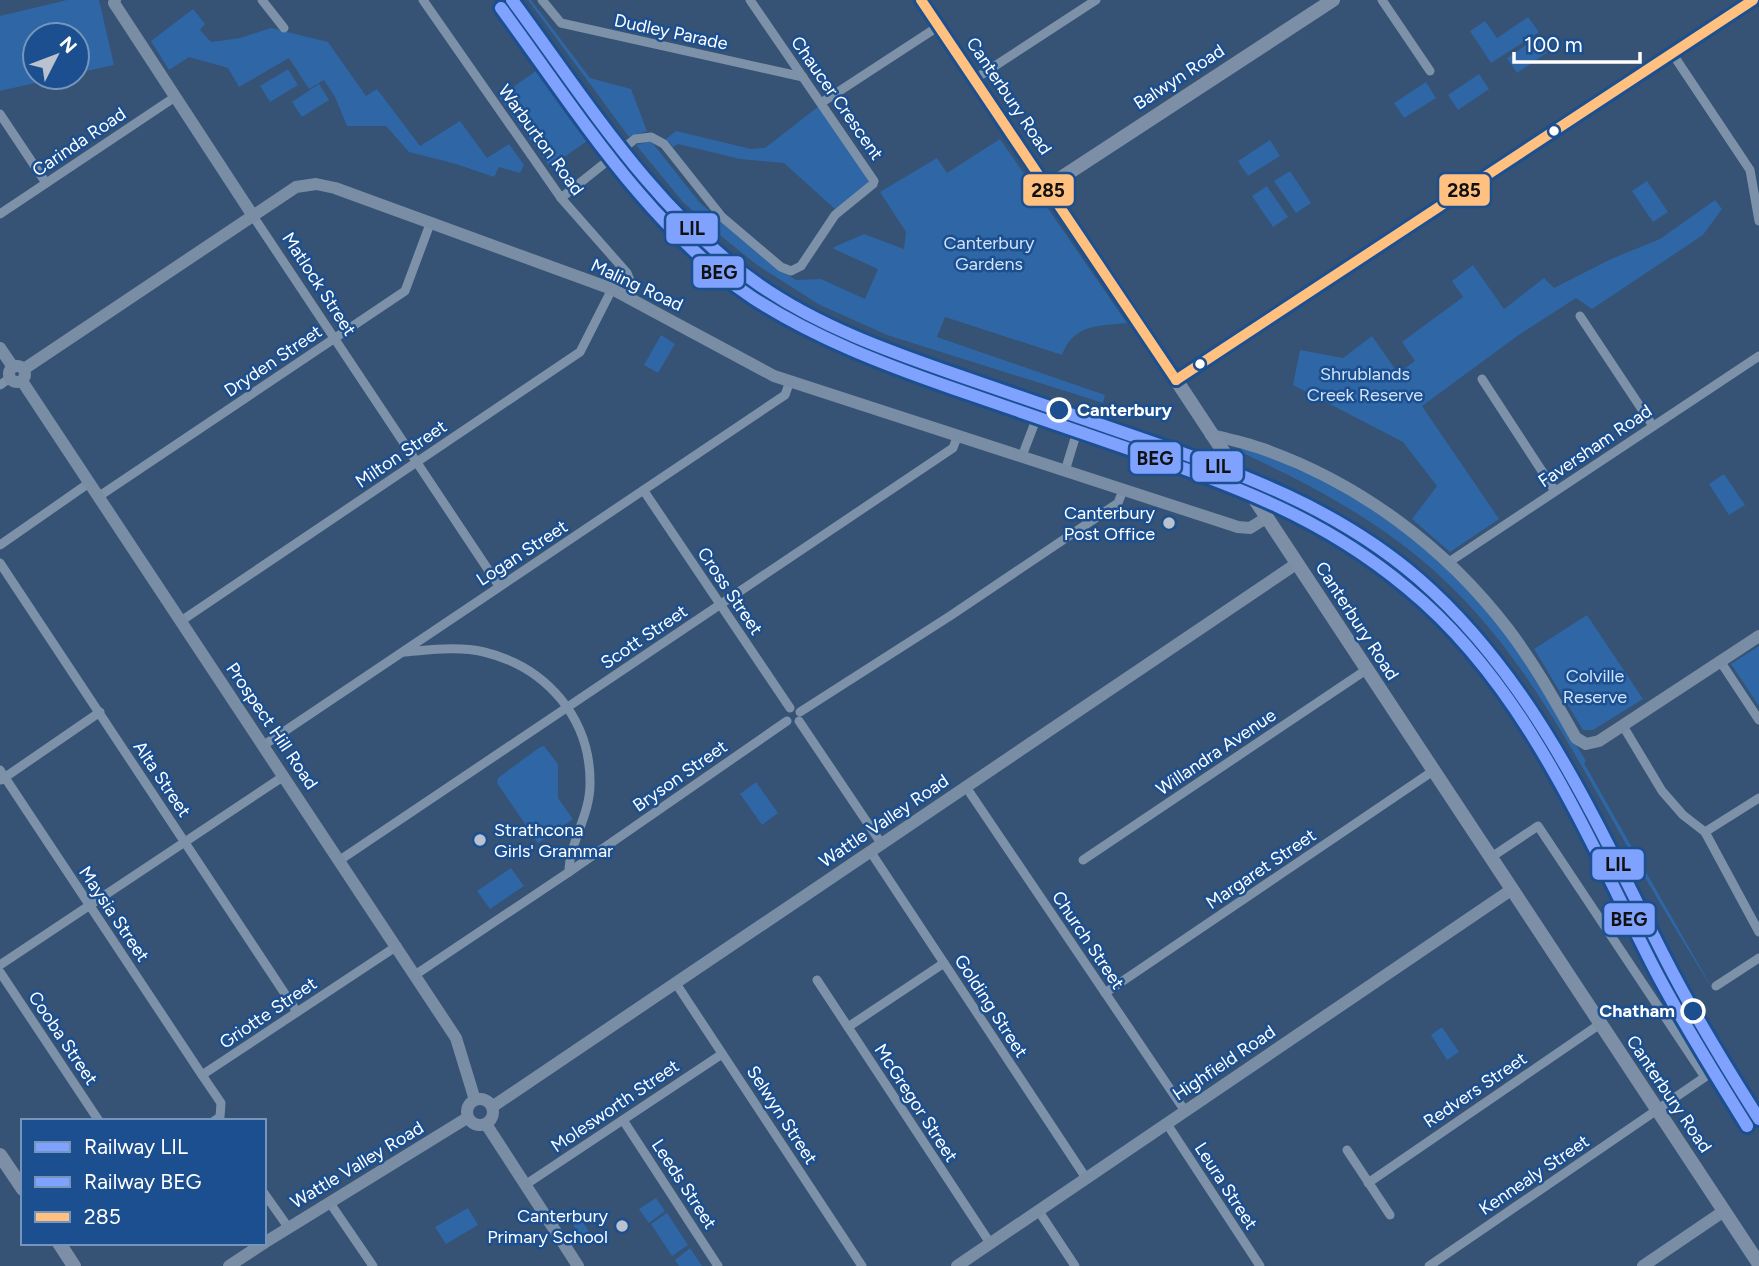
<svg xmlns="http://www.w3.org/2000/svg" width="1759" height="1266" font-family="Figtree,sans-serif">
<rect width="100%" height="100%" fill="#365274"/>
<g fill="#2f66a5">
<polygon points="67,0 99,0 114,65 77,73 77,35 35,35 35,77 61,77 0,91 0,16"/>
<polygon points="503,0 508,0 519,14 614,148 612,149 600,132 550,167 499,97 550,61"/>
<polygon points="528,0 531,0 590,78 631,89 647,131 629,137"/>
<polygon points="193,9 205,24 200,30 211,42 240,38 271,28 328,42 366,96 377,89 420,146 460,121 487,158 509,144 524,165 520,173 499,167 494,177 456,164 409,152 386,126 347,126 335,97 324,80 309,89 289,58 239,87 228,68 189,57 169,70 151,41"/>
<polygon points="1528,17 1539,32 1491,63 1470,31 1485,21 1497,38"/>
<polygon points="1538,37 1548,52 1517,73 1507,58"/>
<polygon points="288,69 298,85 270,102 260,86"/>
<polygon points="1479,74 1489,89 1458,110 1448,95"/>
<polygon points="1426,82 1436,98 1404,118 1394,103"/>
<polygon points="319,84 329,100 302,117 292,102"/>
<polygon points="819,106 868,180 868,183 836,210 784,163 740,159 678,144 673,147 666,139 676,131 751,149 765,148"/>
<path d="M 1000,139 L 1127,323 C 1098,326 1074,324 1062,355 L 945,317 L 937,337 L 1105,395 L 1103,403 L 887,335 L 820,305 L 757,265 L 721,236 L 683,202 L 636,145 L 651,141 L 700,203 L 783,272 L 796,280 L 821,279 L 865,299 L 878,269 L 834,249 L 834,247 L 864,234 L 904,249 L 906,232 L 880,192 L 937,158 L 947,173 Z"/>
<polygon points="1270,140 1280,156 1248,176 1238,161"/>
<path d="M 623,158 C 687,241 768,305 865,346 C 921,370 980,387 1037,408 L 1034,414 C 923,378 803,341 711,265 C 675,235 646,197 620,160 Z"/>
<polygon points="1290,171 1311,203 1296,213 1274,181"/>
<polygon points="1647,181 1668,212 1653,222 1632,191"/>
<polygon points="1267,186 1288,217 1273,227 1252,196"/>
<polygon points="1715,200 1722,209 1703,235 1592,309 1576,298 1520,334 1422,406 1499,519 1450,552 1412,519 1437,486 1403,442 1293,385 1300,350 1343,358 1372,336 1398,373 1415,361 1402,342 1463,297 1452,281 1473,265 1504,309 1544,278 1554,288 1611,259 1660,239"/>
<polygon points="661,335 675,344 658,373 644,365"/>
<path d="M 1245,447 L 1320,479 L 1377,511 L 1450,568 L 1512,640 L 1586,761 L 1584,763 L 1716,995 C 1682,940 1649,886 1618,830 C 1562,731 1508,630 1418,557 C 1366,514 1306,483 1245,454 L 1244,456 L 1241,450 Z"/>
<polygon points="1724,474 1745,505 1729,515 1709,484"/>
<polygon points="1265,486 1293,499 1276,509 1263,487"/>
<path d="M 1426,589 C 1485,643 1524,704 1564,772 C 1592,822 1619,872 1644,924 L 1641,926 L 1622,893 L 1620,893 L 1519,712 L 1474,647 L 1424,591 Z"/>
<polygon points="1587,615 1643,699 1593,730 1583,730 1534,649"/>
<polygon points="1759,646 1759,706 1731,664"/>
<polygon points="544,746 558,764 558,798 573,819 538,843 497,783 498,778 540,747"/>
<polygon points="756,782 778,813 762,825 740,794"/>
<polygon points="511,868 524,886 490,909 477,891"/>
<polygon points="1442,1027 1459,1052 1447,1060 1431,1035"/>
<polygon points="656,1198 665,1211 649,1223 639,1209"/>
<polygon points="468,1208 478,1225 446,1244 435,1227"/>
<polygon points="667,1213 688,1245 672,1256 651,1224"/>
<polygon points="580,1217 591,1235 583,1240 572,1223"/>
<polygon points="690,1248 702,1266 679,1266 675,1260"/>
</g>
<g fill="none" stroke-linecap="round" stroke-linejoin="round">
<g stroke="#7d92a8" stroke-width="9">
<polyline points="262,0 284,28"/>
<polyline points="423,0 561,198 627,273 632,285 627,296"/>
<polyline points="542,0 561,23 803,77"/>
<polyline points="1382,0 1430,71"/>
<polyline points="1672,53 1750,170 1759,221"/>
<polyline points="975,79 1096,0"/>
<polyline points="821,103 939,26"/>
<polyline points="0,114 46,183"/>
<polyline points="561,198 635,139 651,137 664,144 722,217 781,267 791,271 801,266 835,215 873,184 874,181 750,0"/>
<polyline points="0,214 175,97"/>
<polyline points="253,216 499,586"/>
<polyline points="1580,316 1653,426"/>
<polyline points="1482,379 1555,491"/>
<polyline points="1176,380 1753,0"/>
<polyline points="0,385 10,378"/>
<polyline points="1022,456 1039,412 1123,441"/>
<polyline points="1065,471 1079,425"/>
<polyline points="644,491 790,708"/>
<polyline points="98,497 405,291 430,224"/>
<polyline points="0,545 89,483"/>
<polyline points="1449,562 1759,356"/>
<polyline points="0,563 297,1012"/>
<polyline points="181,621 580,352 612,289"/>
<path d="M 403,652 C 430,650 458,646 484,652 C 547,667 591,719 590,784 C 590,816 569,843 569,872"/>
<polyline points="1720,661 1759,720"/>
<polyline points="800,712 950,616 1118,503 1123,490"/>
<polyline points="799,721 881,843"/>
<polyline points="1623,726 1662,791 1683,815 1705,832 1759,932"/>
<polyline points="264,745 785,395 790,381"/>
<polyline points="0,770 202,1075"/>
<polyline points="1,780 100,712"/>
<polyline points="966,787 1185,1111"/>
<polyline points="1705,832 1759,798"/>
<polyline points="870,851 1086,1178"/>
<polyline points="340,860 953,448 958,435"/>
<polyline points="1083,860 1366,670"/>
<polyline points="0,965 284,776"/>
<polyline points="0,972 99,1121"/>
<polyline points="415,975 569,872 787,721"/>
<polyline points="817,980 990,1243"/>
<polyline points="675,982 862,1266"/>
<polyline points="1716,986 1759,958"/>
<polyline points="1105,993 1433,771"/>
<polyline points="848,1027 944,963"/>
<polyline points="623,1120 718,1266"/>
<polyline points="214,1121 220,1117 221,1103 202,1075 397,946"/>
<polyline points="1167,1124 1260,1266"/>
<polyline points="1347,1150 1390,1215"/>
<polyline points="1368,1183 1600,1024"/>
<polyline points="525,1185 722,1054"/>
<polyline points="264,1193 288,1227"/>
<polyline points="330,1203 373,1266"/>
<polyline points="1038,1210 1075,1266"/>
<polyline points="1429,1266 1705,1077 1538,826 1490,858"/>
</g>
<g stroke="#798da4" stroke-width="12">
<polyline points="115,0 114,3 253,216"/>
<polyline points="0,348 13,367"/>
<circle cx="17" cy="374" r="8"/>
<polyline points="24,369 296,187 316,184 335,188 612,289 774,376 1238,527 1250,528 1266,518"/>
<polyline points="22,381 456,1038 475,1100"/>
<path d="M 1211,435 C 1228,439 1246,443 1263,449 C 1360,483 1446,548 1508,629 C 1534,663 1555,701 1576,738 L 1586,744 L 1599,741 L 1759,636"/>
<circle cx="480" cy="1112" r="13"/>
<polyline points="492,1107 1296,564"/>
<polyline points="486,1124 578,1266"/>
<polyline points="264,1243 467,1118"/>
<polyline points="229,1266 264,1243"/>
<polyline points="957,1266 1511,890"/>
<polyline points="1643,1266 1724,1211"/>
</g>
<g stroke="#7d8ea7" stroke-width="14">
<polyline points="921,0 1134,316 1759,1264"/>
<polyline points="1047,187 1333,0"/>
<polyline points="0,1155 23,1189"/>
<polyline points="59,1243 74,1266"/>
</g>
<g stroke="#1b4f8f" stroke-width="16">
<g id="bus-1">
<polyline points="921,0 1176,380"/>
<polyline points="1176,380 1753,0"/>
</g>
</g>
<use href="#bus-1" stroke="#ffc080" stroke-width="10"/>
<g stroke="#1b4f8f" stroke-width="18">
<path id="rail-1" d="M 512,0 C 586,100 654,211 758,284 C 818,326 888,351 957,375 C 1018,396 1079,417 1139,438 C 1240,473 1337,508 1419,579 C 1536,681 1597,825 1666,960 C 1694,1015 1726,1067 1759,1119"/>
</g>
<g stroke="#1b4f8f" stroke-width="18">
<path id="rail-2" d="M 501,8 C 574,107 649,229 753,298 C 815,338 883,364 952,388 C 1013,409 1074,430 1135,451 C 1237,487 1322,517 1407,588 C 1526,685 1586,835 1654,968 C 1682,1022 1715,1074 1747,1126"/>
</g>
<use href="#rail-1" stroke="#80a2ff" stroke-width="12"/>
<use href="#rail-2" stroke="#80a2ff" stroke-width="12"/>
</g>
<g fill="#fff" stroke="#1b4f8f" stroke-width="2.5">
<circle cx="1554" cy="131" r="6"/>
<circle cx="1200" cy="364" r="6"/>
</g>
<g fill="#1b4f8f" stroke="#fff" stroke-width="3.5">
<circle cx="1059" cy="410" r="11"/>
<circle cx="1693" cy="1011" r="11"/>
</g>
<g fill="#b9c2ce" stroke="#1b4f8f" stroke-width="2.5">
<circle cx="1169" cy="523" r="7"/>
<circle cx="480" cy="840" r="7"/>
<circle cx="622" cy="1226" r="7"/>
</g>
<g text-anchor="middle" dominant-baseline="central" stroke-width="5" stroke-linejoin="round" paint-order="stroke">
<g font-size="18" fill="#fff" stroke="#1b4f8f">
<text transform="translate(671 32) rotate(12)">Dudley Parade</text>
<text transform="translate(1179 77) rotate(-33)">Balwyn Road</text>
<text transform="translate(1009 96) rotate(56)">Canterbury Road</text>
<text transform="translate(837 98) rotate(55)">Chaucer Crescent</text>
<text transform="translate(541 140) rotate(54)">Warburton Road</text>
<text transform="translate(79 142) rotate(-34)">Carinda Road</text>
<text transform="translate(319 284) rotate(57)">Matlock Street</text>
<text transform="translate(637 285) rotate(25)">Maling Road</text>
<text transform="translate(273 361) rotate(-34)">Dryden Street</text>
<text transform="translate(1595 446) rotate(-34)">Faversham Road</text>
<text transform="translate(401 454) rotate(-34)">Milton Street</text>
<text transform="translate(522 553) rotate(-33)">Logan Street</text>
<text transform="translate(730 591) rotate(56)">Cross Street</text>
<text transform="translate(1357 621) rotate(57)">Canterbury Road</text>
<text transform="translate(644 637) rotate(-34)">Scott Street</text>
<text transform="translate(272 726) rotate(56)">Prospect Hill Road</text>
<text transform="translate(1216 752) rotate(-34)">Willandra Avenue</text>
<text transform="translate(680 776) rotate(-35)">Bryson Street</text>
<text transform="translate(162 779) rotate(56)">Alta Street</text>
<text transform="translate(884 821) rotate(-34)">Wattle Valley Road</text>
<text transform="translate(1261 869) rotate(-34)">Margaret Street</text>
<text transform="translate(114 914) rotate(56)">Maysia Street</text>
<text transform="translate(1088 940) rotate(56)">Church Street</text>
<text transform="translate(991 1006) rotate(57)">Golding Street</text>
<text transform="translate(268 1013) rotate(-34)">Griotte Street</text>
<text transform="translate(63 1038) rotate(56)">Cooba Street</text>
<text transform="translate(1224 1063) rotate(-34)">Highfield Road</text>
<text transform="translate(1475 1090) rotate(-34)">Redvers Street</text>
<text transform="translate(1669 1094) rotate(56)">Canterbury Road</text>
<text transform="translate(916 1103) rotate(57)">McGregor Street</text>
<text transform="translate(615 1106) rotate(-34)">Molesworth Street</text>
<text transform="translate(782 1115) rotate(57)">Selwyn Street</text>
<text transform="translate(357 1165) rotate(-31)">Wattle Valley Road</text>
<text transform="translate(1534 1175) rotate(-34)">Kennealy Street</text>
<text transform="translate(684 1184) rotate(57)">Leeds Street</text>
<text transform="translate(1226 1186) rotate(57)">Leura Street</text>
</g>
<g font-size="18" fill="#cfe3fa" stroke="#1b4f8f">
<text x="989" y="243">Canterbury<tspan x="989" dy="21">Gardens</tspan></text>
<text x="1365" y="374">Shrublands<tspan x="1365" dy="21">Creek Reserve</tspan></text>
<text x="1595" y="676">Colville<tspan x="1595" dy="21">Reserve</tspan></text>
</g>
<g font-size="18" font-weight="bold" fill="#fff" stroke="#1b4f8f" text-anchor="start">
<text x="1077" y="410">Canterbury</text>
<text x="1675" y="1011" text-anchor="end">Chatham</text>
</g>
<g font-size="18" fill="#fff" stroke="#1b4f8f" text-anchor="end">
<text x="1155" y="513">Canterbury<tspan x="1155" dy="21">Post Office</tspan></text>
<text x="494" y="830" text-anchor="start">Strathcona<tspan x="494" dy="21">Girls' Grammar</tspan></text>
<text x="608" y="1216">Canterbury<tspan x="608" dy="21">Primary School</tspan></text>
</g>
</g>
<g stroke="#1b4f8f" stroke-width="2.5">
<rect x="1022" y="173" width="53" height="34" rx="7" fill="#ffc080"/>
<rect x="1438" y="173" width="53" height="34" rx="7" fill="#ffc080"/>
<rect x="665" y="212" width="54" height="33" rx="7" fill="#80a2ff"/>
<rect x="692" y="255" width="53" height="34" rx="7" fill="#80a2ff"/>
<rect x="1129" y="441" width="53" height="34" rx="7" fill="#80a2ff"/>
<rect x="1191" y="450" width="53" height="33" rx="7" fill="#80a2ff"/>
<rect x="1591" y="848" width="54" height="33" rx="7" fill="#80a2ff"/>
<rect x="1603" y="902" width="53" height="34" rx="7" fill="#80a2ff"/>
</g>
<g font-size="19" text-anchor="middle" font-weight="bold" fill="#111">
<text x="1048" y="197">285</text>
<text x="1464" y="197">285</text>
<text x="692" y="235">LIL</text>
<text x="719" y="279">BEG</text>
<text x="1155" y="465">BEG</text>
<text x="1218" y="473">LIL</text>
<text x="1618" y="871">LIL</text>
<text x="1629" y="926">BEG</text>
</g>
<rect x="21" y="1119" width="245" height="126" fill="#1b4f8f" stroke="#7695bc" stroke-width="2"/>
<rect x="35" y="1142" width="35" height="10" fill="#80a2ff" stroke="#7695bc" stroke-width="2"/>
<text x="84" y="1154" font-size="21" fill="#ffffff">Railway LIL</text>
<rect x="35" y="1177" width="35" height="10" fill="#80a2ff" stroke="#7695bc" stroke-width="2"/>
<text x="84" y="1189" font-size="21" fill="#ffffff">Railway BEG</text>
<rect x="35" y="1212" width="35" height="10" fill="#ffc080" stroke="#7695bc" stroke-width="2"/>
<text x="84" y="1224" font-size="21" fill="#ffffff">285</text>
<g transform="translate(56 56) rotate(48)"><circle r="33" fill="#1b4f8f" stroke="#7695bc" stroke-width="2"/>
<path d="M0-5L12 26L0 18L-12 26Z" fill="#b9c2ce"/>
<text y="-10" font-size="19" font-weight="bold" text-anchor="middle" fill="#ffffff">N</text>
</g>
<path d="M1514 52v10h126v-10" fill="none" stroke="#ffffff" stroke-width="3.5"/>
<text x="1524" y="52" font-size="21" fill="#ffffff" stroke="#1b4f8f" stroke-width="5" paint-order="stroke">100 m</text>
</svg>
